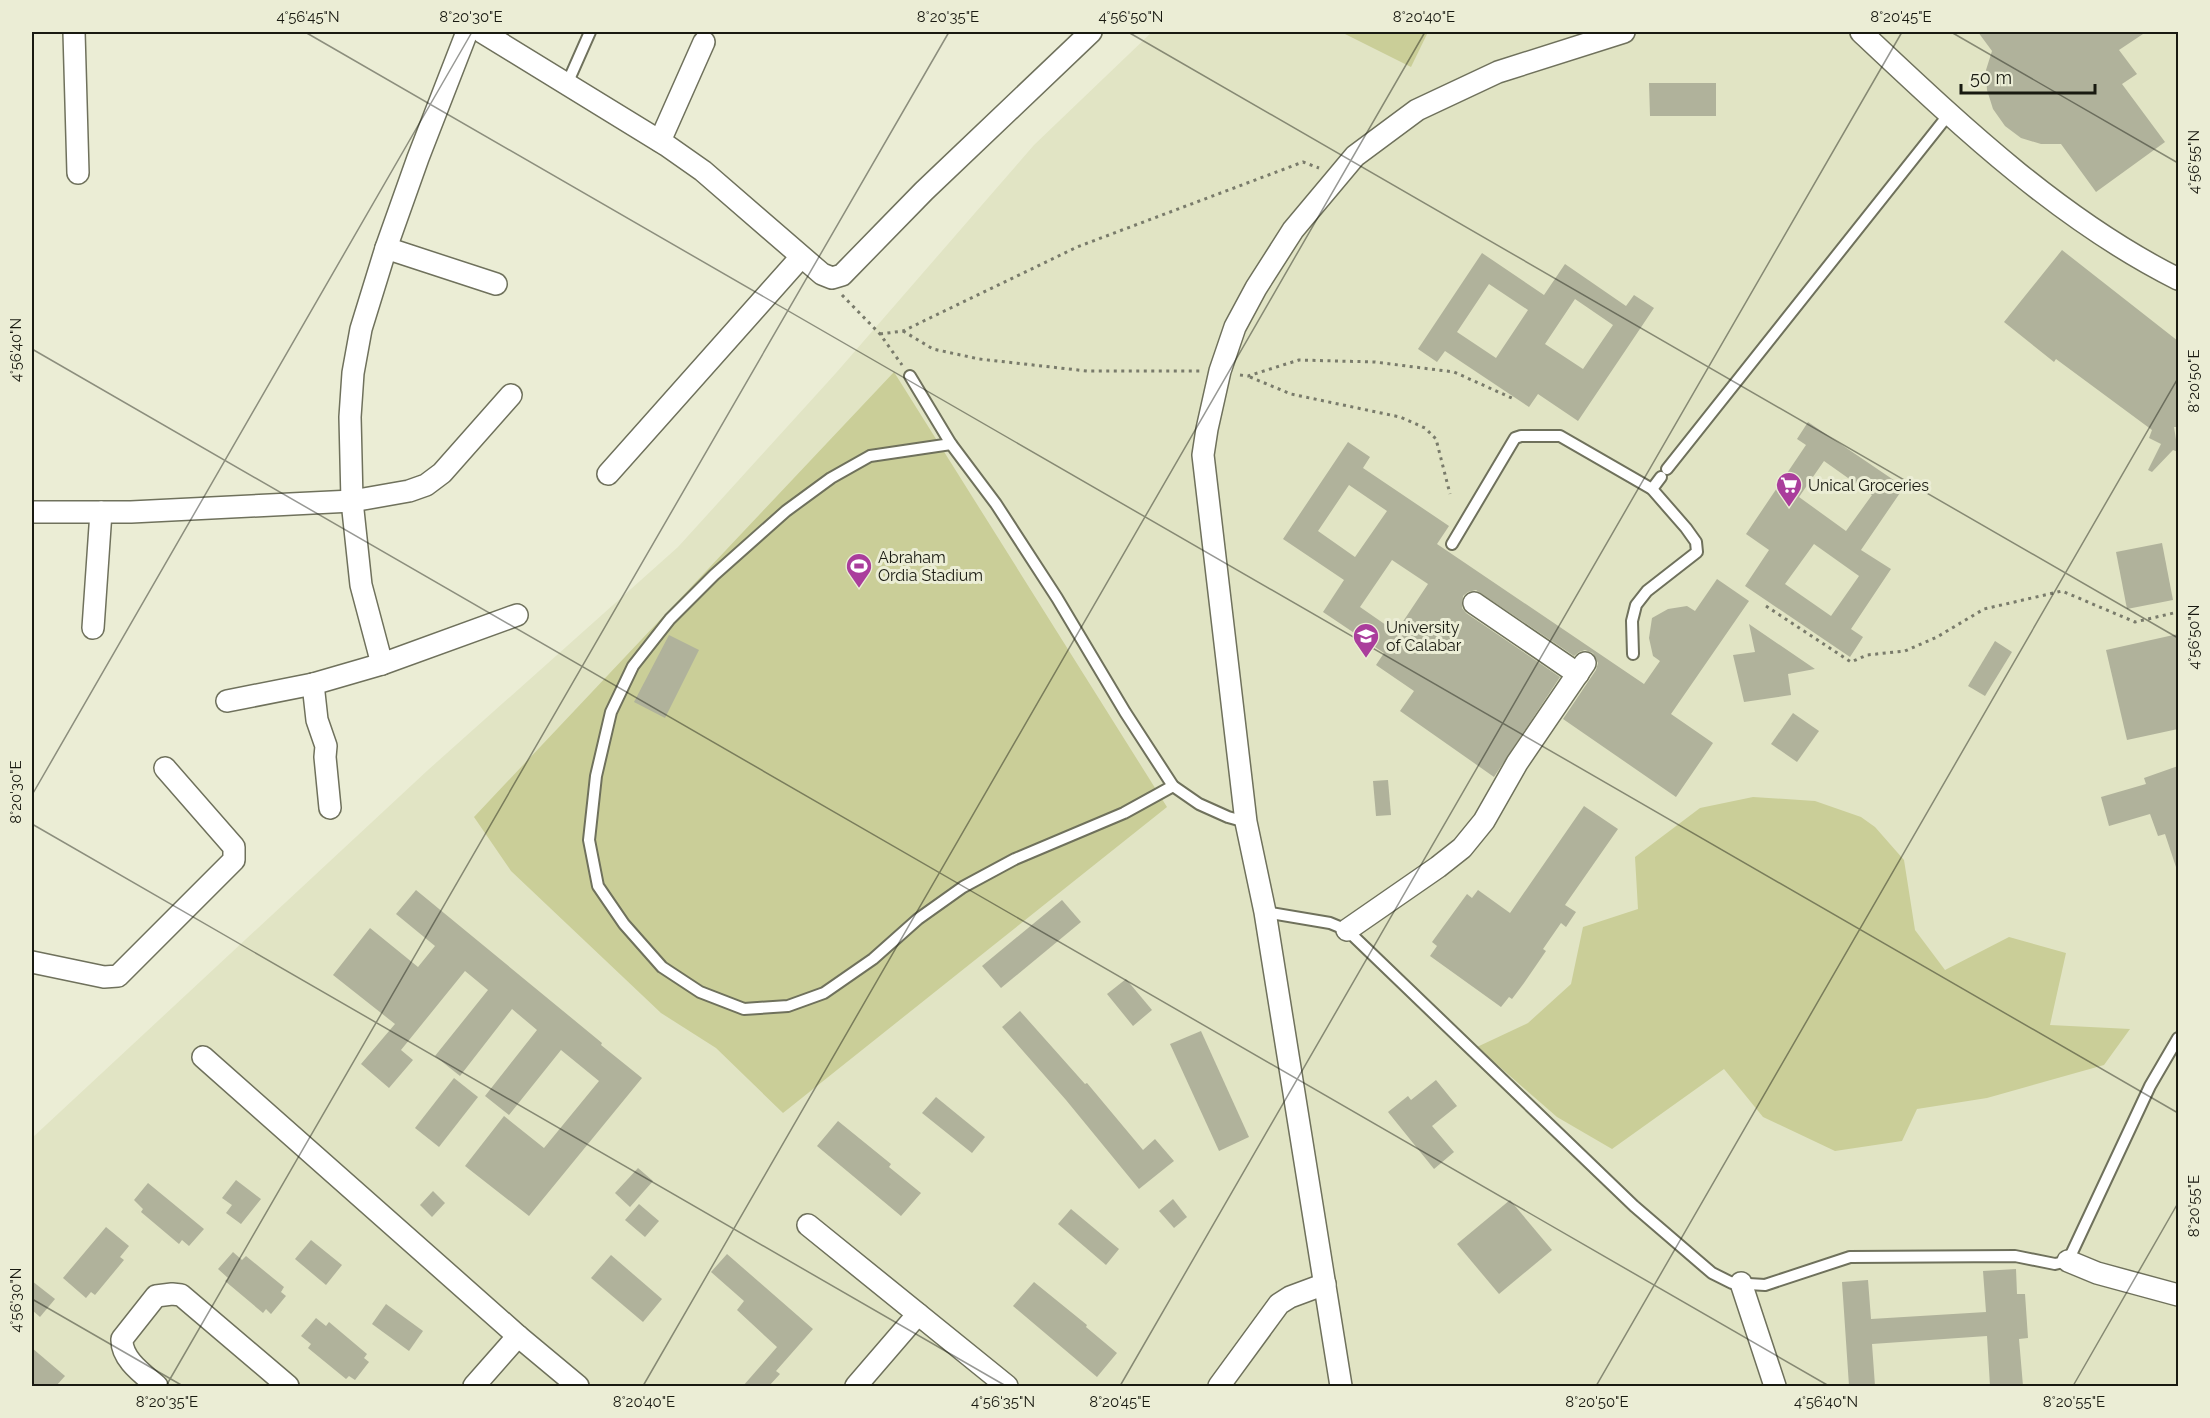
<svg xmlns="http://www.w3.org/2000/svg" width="2210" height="1418" font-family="Raleway,sans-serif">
<rect width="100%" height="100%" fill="#ebedd5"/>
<polygon fill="#e1e4c4" points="1152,32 2178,32 2178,1386 32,1386 32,1138 428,770 678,547 836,373 1034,145"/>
<g fill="#cace98">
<polygon points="1341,32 1428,32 1411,67"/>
<polygon points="894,372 1167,807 783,1113 716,1048 661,1013 511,871 474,817"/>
<polygon points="1753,797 1815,801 1861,817 1875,827 1904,860 1915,930 1945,970 2009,937 2066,953 2050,1025 2130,1029 2104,1065 1987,1098 1917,1109 1902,1141 1835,1151 1763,1117 1724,1069 1612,1149 1557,1117 1477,1047 1528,1023 1571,984 1583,927 1638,909 1635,857 1700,808"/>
</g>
<g fill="#b0b29b" fill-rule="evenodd">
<polygon points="1978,32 2146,32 2119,50 2137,74 2122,84 2165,142 2096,192 2061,144 2041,144 2021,138 2005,126 1993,109 1987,90 1986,70 1992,51"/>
<polygon points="1649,83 1716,83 1716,116 1650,116"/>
<polygon points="2062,250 2178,341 2178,427 2174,427 2178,452 2173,450 2152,472 2148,470 2161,444 2149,438 2152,430 2056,359 2054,362 2004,322"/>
<path d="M 1482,253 L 1544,295 L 1565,264 L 1626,306 L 1634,295 L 1654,308 L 1578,421 L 1538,394 L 1529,407 L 1445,351 L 1437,362 L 1418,349 ZM 1489,284 L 1528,310 L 1496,358 L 1457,332 ZM 1575,299 L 1613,325 L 1583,369 L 1545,344 Z"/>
<path d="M 1808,422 L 1904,487 L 1861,550 L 1891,569 L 1851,629 L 1863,637 L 1850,657 L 1745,586 L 1769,550 L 1746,534 L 1806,445 L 1797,439 ZM 1824,461 L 1872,495 L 1846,531 L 1799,497 ZM 1814,544 L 1859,576 L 1831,616 L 1785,584 Z"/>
<path d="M 1348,442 L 1370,457 L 1363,468 L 1449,526 L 1437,544 L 1644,684 L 1660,661 L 1653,656 L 1649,638 L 1652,618 L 1668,609 L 1687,606 L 1695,611 L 1717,579 L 1749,601 L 1671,714 L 1713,743 L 1676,797 L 1563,719 L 1596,670 L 1598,663 L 1593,653 L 1585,650 L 1579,652 L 1574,656 L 1476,590 L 1468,592 L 1463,596 L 1462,608 L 1466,613 L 1560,677 L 1494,777 L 1400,711 L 1414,691 L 1376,665 L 1384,653 L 1323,612 L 1344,580 L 1283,539 ZM 1349,485 L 1387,511 L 1355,557 L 1318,531 ZM 1392,560 L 1428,584 L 1396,632 L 1360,607 Z"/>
<polygon points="2162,543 2173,600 2127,609 2116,552"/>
<polygon points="1749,624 1815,669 1788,674 1791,695 1744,702 1733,655 1755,652"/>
<polygon points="2178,634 2178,729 2127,740 2106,650"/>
<polygon points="669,635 699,650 665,718 634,702"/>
<polygon points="1995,641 2012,652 1985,696 1968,686"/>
<polygon points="1793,713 1819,731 1797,762 1771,744"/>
<polygon points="2178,766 2178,866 2176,867 2165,834 2158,836 2150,814 2109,826 2101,797 2146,784 2144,778"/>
<polygon points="1388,780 1391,815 1376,816 1373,781"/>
<polygon points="1584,806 1618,829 1565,905 1576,912 1566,927 1561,923 1543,949 1546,951 1524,983 1512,999 1509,997 1501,1007 1430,956 1437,946 1432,942 1467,894 1472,898 1478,890 1510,913"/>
<polygon points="416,890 602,1043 601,1045 642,1078 529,1216 465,1166 504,1116 544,1148 599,1081 561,1050 509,1115 485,1096 537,1030 512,1009 460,1076 435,1056 488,990 465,971 401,1050 413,1060 389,1088 361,1064 395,1024 333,975 370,928 418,967 435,946 396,914"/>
<polygon points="1062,900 1081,922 1001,988 982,966"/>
<polygon points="1126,979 1152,1010 1133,1026 1107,994"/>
<polygon points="1020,1011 1085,1084 1087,1083 1143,1150 1155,1139 1174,1161 1139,1189 1066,1100 1002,1027"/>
<polygon points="1201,1031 1249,1137 1219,1151 1170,1044"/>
<polygon points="454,1078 478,1097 439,1147 415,1128"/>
<polygon points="1436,1080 1457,1106 1432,1126 1454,1152 1434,1169 1388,1112 1408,1096 1411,1100"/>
<polygon points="936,1097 985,1137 972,1153 922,1113"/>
<polygon points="838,1121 891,1164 889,1167 921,1193 901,1216 817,1146"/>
<polygon points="638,1168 653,1181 630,1207 615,1193"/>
<polygon points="236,1180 261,1199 241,1224 226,1213 232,1205 222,1198"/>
<polygon points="148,1183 204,1229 189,1246 182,1240 179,1244 141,1212 143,1209 134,1200"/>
<polygon points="433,1191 445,1203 432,1217 420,1205"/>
<polygon points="1173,1199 1187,1217 1174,1228 1159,1211"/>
<polygon points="1510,1200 1552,1250 1499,1294 1457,1244"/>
<polygon points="639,1204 659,1221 645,1237 625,1220"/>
<polygon points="1071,1209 1119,1249 1106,1265 1058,1224"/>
<polygon points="106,1227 129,1246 120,1257 124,1260 95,1295 91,1292 86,1298 63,1278"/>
<polygon points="311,1240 342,1265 326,1285 295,1259"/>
<polygon points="233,1252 242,1260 246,1256 284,1287 281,1292 286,1296 271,1314 266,1309 263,1313 225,1281 228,1278 218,1269"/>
<polygon points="727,1254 813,1329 776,1371 780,1374 769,1386 743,1386 777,1347 737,1310 744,1301 711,1272"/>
<polygon points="611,1255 662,1299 643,1322 591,1278"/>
<polygon points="2016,1269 2017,1294 2025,1294 2028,1338 2019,1339 2023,1386 1990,1386 1987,1336 1872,1344 1875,1386 1849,1386 1842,1282 1868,1280 1871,1319 1986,1312 1983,1271"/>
<polygon points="32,1281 55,1299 40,1317 32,1310"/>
<polygon points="1034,1282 1087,1325 1086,1327 1117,1353 1097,1377 1013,1306"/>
<polygon points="386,1304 423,1331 409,1351 372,1324"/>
<polygon points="316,1318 326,1326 329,1322 367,1354 364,1358 369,1362 355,1380 349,1376 346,1379 308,1348 311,1344 301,1336"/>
<polygon points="32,1348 65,1376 56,1386 32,1386"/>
</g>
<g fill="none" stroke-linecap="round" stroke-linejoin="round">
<g stroke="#6f715c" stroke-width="14">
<g id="lane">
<polyline points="567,84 590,32"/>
<polyline points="910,376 951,444 996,504 1057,598 1125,712 1173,786 1199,804 1228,817 1246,822"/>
<polyline points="951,444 870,456 831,478 786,511 714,575 670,619 633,666 611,712 596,776 589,840 598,886 624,924 662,967 700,992 744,1009 788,1006 824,993 873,959 918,919 963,887 1015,859 1124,813 1173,786"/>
<polyline points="1667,469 1949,114"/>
<polyline points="1652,489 1661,477"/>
<polyline points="1452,544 1515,438 1521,436 1560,436 1652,489 1686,528 1696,542 1697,552 1647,591 1636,605 1632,621 1633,654"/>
<polyline points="1265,912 1330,923 1347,930 1634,1206 1712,1273 1732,1283 1765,1285 1850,1257 2015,1256 2055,1264 2068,1261 2150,1086 2178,1038"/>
</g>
</g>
<g stroke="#6f715c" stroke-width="24">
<g id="street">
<polyline points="74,32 78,173"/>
<polyline points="482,32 666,145 703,171 822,274 832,278 842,275 924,191 1091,32"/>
<path d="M 1861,32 C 1958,123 2058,219 2178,279"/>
<polyline points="660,141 704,42"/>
<polyline points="386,248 496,284"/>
<polyline points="608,474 801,257"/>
<polyline points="32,512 131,512 352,501 409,491 426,485 442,473 511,395"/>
<polyline points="1474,603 1578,674"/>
<polyline points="93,628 101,512"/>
<polyline points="382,664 361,585 352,501 350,417 353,373 361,329 386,248 418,158 467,32"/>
<polyline points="313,684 317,720 326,746 325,757 330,808"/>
<polyline points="227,701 313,684 382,664 517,615"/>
<polyline points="1347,930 1438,867 1462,848 1484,821 1517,763 1585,663"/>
<polyline points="32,962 104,977 118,976 234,860 234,847 165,768"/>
<polyline points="203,1057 518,1336 578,1386"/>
<polyline points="808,1225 1007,1386"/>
<polyline points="2068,1261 2097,1273 2178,1295"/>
<polyline points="1741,1283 1775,1386"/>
<path d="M 157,1386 C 143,1374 121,1359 122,1339 L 156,1296 L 172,1294 L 181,1295 L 288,1386"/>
<polyline points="474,1386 518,1336"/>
<polyline points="856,1386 918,1314"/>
<polyline points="1219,1386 1279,1304 1290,1297 1325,1284"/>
<polyline points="1341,1386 1265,912 1246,822 1203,455 1207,429 1220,371 1235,327 1256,288 1293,230 1355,156 1417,110 1498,72 1624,32"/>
</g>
</g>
<g stroke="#797b6b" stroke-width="3" stroke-dasharray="3 4.5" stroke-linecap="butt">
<polyline points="842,295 880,334 902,365"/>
<polyline points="903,331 933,349 979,359 1087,371 1200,371"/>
<polyline points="880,334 903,331 1077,247 1303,162 1319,168"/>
<polyline points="1240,375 1248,376 1299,360 1375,362 1454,372 1514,399"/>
<polyline points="1250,377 1291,394 1400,417 1425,428 1436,439 1450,494"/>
<polyline points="1766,606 1851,662 1867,655 1905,651 1937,637 1984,609 2062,591 2135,622 2178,612"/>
</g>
<use href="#lane" stroke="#fff" stroke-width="10"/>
<use href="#street" stroke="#fff" stroke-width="21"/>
</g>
<path fill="none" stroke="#191a11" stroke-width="1.5" stroke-opacity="0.45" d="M 305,32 L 2178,1113M 1128,32 L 2178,638M 1951,32 L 2178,163M 32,349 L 1829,1386M 32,795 L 472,32M 32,824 L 1006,1386M 32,1299 L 183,1386M 166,1386 L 949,32M 643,1386 L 1425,32M 1120,1386 L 1902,32M 1596,1386 L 2178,378M 2073,1386 L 2178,1203"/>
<defs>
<g id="supermarket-pin" transform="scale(1.35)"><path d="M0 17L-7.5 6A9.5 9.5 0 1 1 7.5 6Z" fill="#aa3d9c" stroke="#ebedd5"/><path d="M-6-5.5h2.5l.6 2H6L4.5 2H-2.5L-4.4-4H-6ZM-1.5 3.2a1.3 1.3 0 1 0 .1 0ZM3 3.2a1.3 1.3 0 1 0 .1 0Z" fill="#fff"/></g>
<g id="stadium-pin" transform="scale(1.35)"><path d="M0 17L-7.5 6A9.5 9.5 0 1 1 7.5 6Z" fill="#aa3d9c" stroke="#ebedd5"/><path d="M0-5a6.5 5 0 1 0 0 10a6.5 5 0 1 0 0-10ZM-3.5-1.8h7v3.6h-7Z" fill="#fff"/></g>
<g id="university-pin" transform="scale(1.35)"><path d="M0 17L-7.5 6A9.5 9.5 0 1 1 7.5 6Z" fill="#aa3d9c" stroke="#ebedd5"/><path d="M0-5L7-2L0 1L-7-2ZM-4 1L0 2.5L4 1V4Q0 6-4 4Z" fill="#fff"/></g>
</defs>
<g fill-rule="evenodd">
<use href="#supermarket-pin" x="1789" y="485"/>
<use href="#stadium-pin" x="859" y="566"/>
<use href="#university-pin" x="1366" y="636"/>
</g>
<g text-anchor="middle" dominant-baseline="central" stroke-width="6" stroke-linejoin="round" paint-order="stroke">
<g font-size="16" fill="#191a11" stroke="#ebedd5" text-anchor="start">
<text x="1808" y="485">Unical Groceries</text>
<text x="878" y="557">Abraham<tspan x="878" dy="18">Ordia Stadium</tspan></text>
<text x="1386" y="627">University<tspan x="1386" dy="18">of Calabar</tspan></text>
</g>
</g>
<rect width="2210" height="1418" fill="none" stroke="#ebedd5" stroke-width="66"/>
<path d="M1961 84v9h134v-9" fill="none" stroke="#191a11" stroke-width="3"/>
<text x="1970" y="84" font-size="18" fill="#191a11" stroke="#ebedd5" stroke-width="4.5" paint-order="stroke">50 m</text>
<rect x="33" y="33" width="2144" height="1352" fill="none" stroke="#191a11" stroke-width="2"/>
<g font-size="15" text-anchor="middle" fill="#191a11">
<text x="308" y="22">4°56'45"N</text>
<text x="471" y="22">8°20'30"E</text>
<text x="948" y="22">8°20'35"E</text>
<text x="1131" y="22">4°56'50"N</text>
<text x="1424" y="22">8°20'40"E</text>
<text x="1901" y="22">8°20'45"E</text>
<text transform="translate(2194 162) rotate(-90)" y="5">4°56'55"N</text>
<text transform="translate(16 350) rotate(-90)" y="5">4°56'40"N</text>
<text transform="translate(2194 381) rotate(-90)" y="5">8°20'50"E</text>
<text transform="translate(2194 637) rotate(-90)" y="5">4°56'50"N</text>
<text transform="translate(16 792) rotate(-90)" y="5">8°20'30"E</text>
<text transform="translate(2194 1206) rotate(-90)" y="5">8°20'55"E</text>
<text transform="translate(16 1300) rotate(-90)" y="5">4°56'30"N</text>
<text x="167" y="1407">8°20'35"E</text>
<text x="644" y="1407">8°20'40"E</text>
<text x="1003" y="1407">4°56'35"N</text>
<text x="1120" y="1407">8°20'45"E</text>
<text x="1597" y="1407">8°20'50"E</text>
<text x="1826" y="1407">4°56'40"N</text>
<text x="2074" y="1407">8°20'55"E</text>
</g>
</svg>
